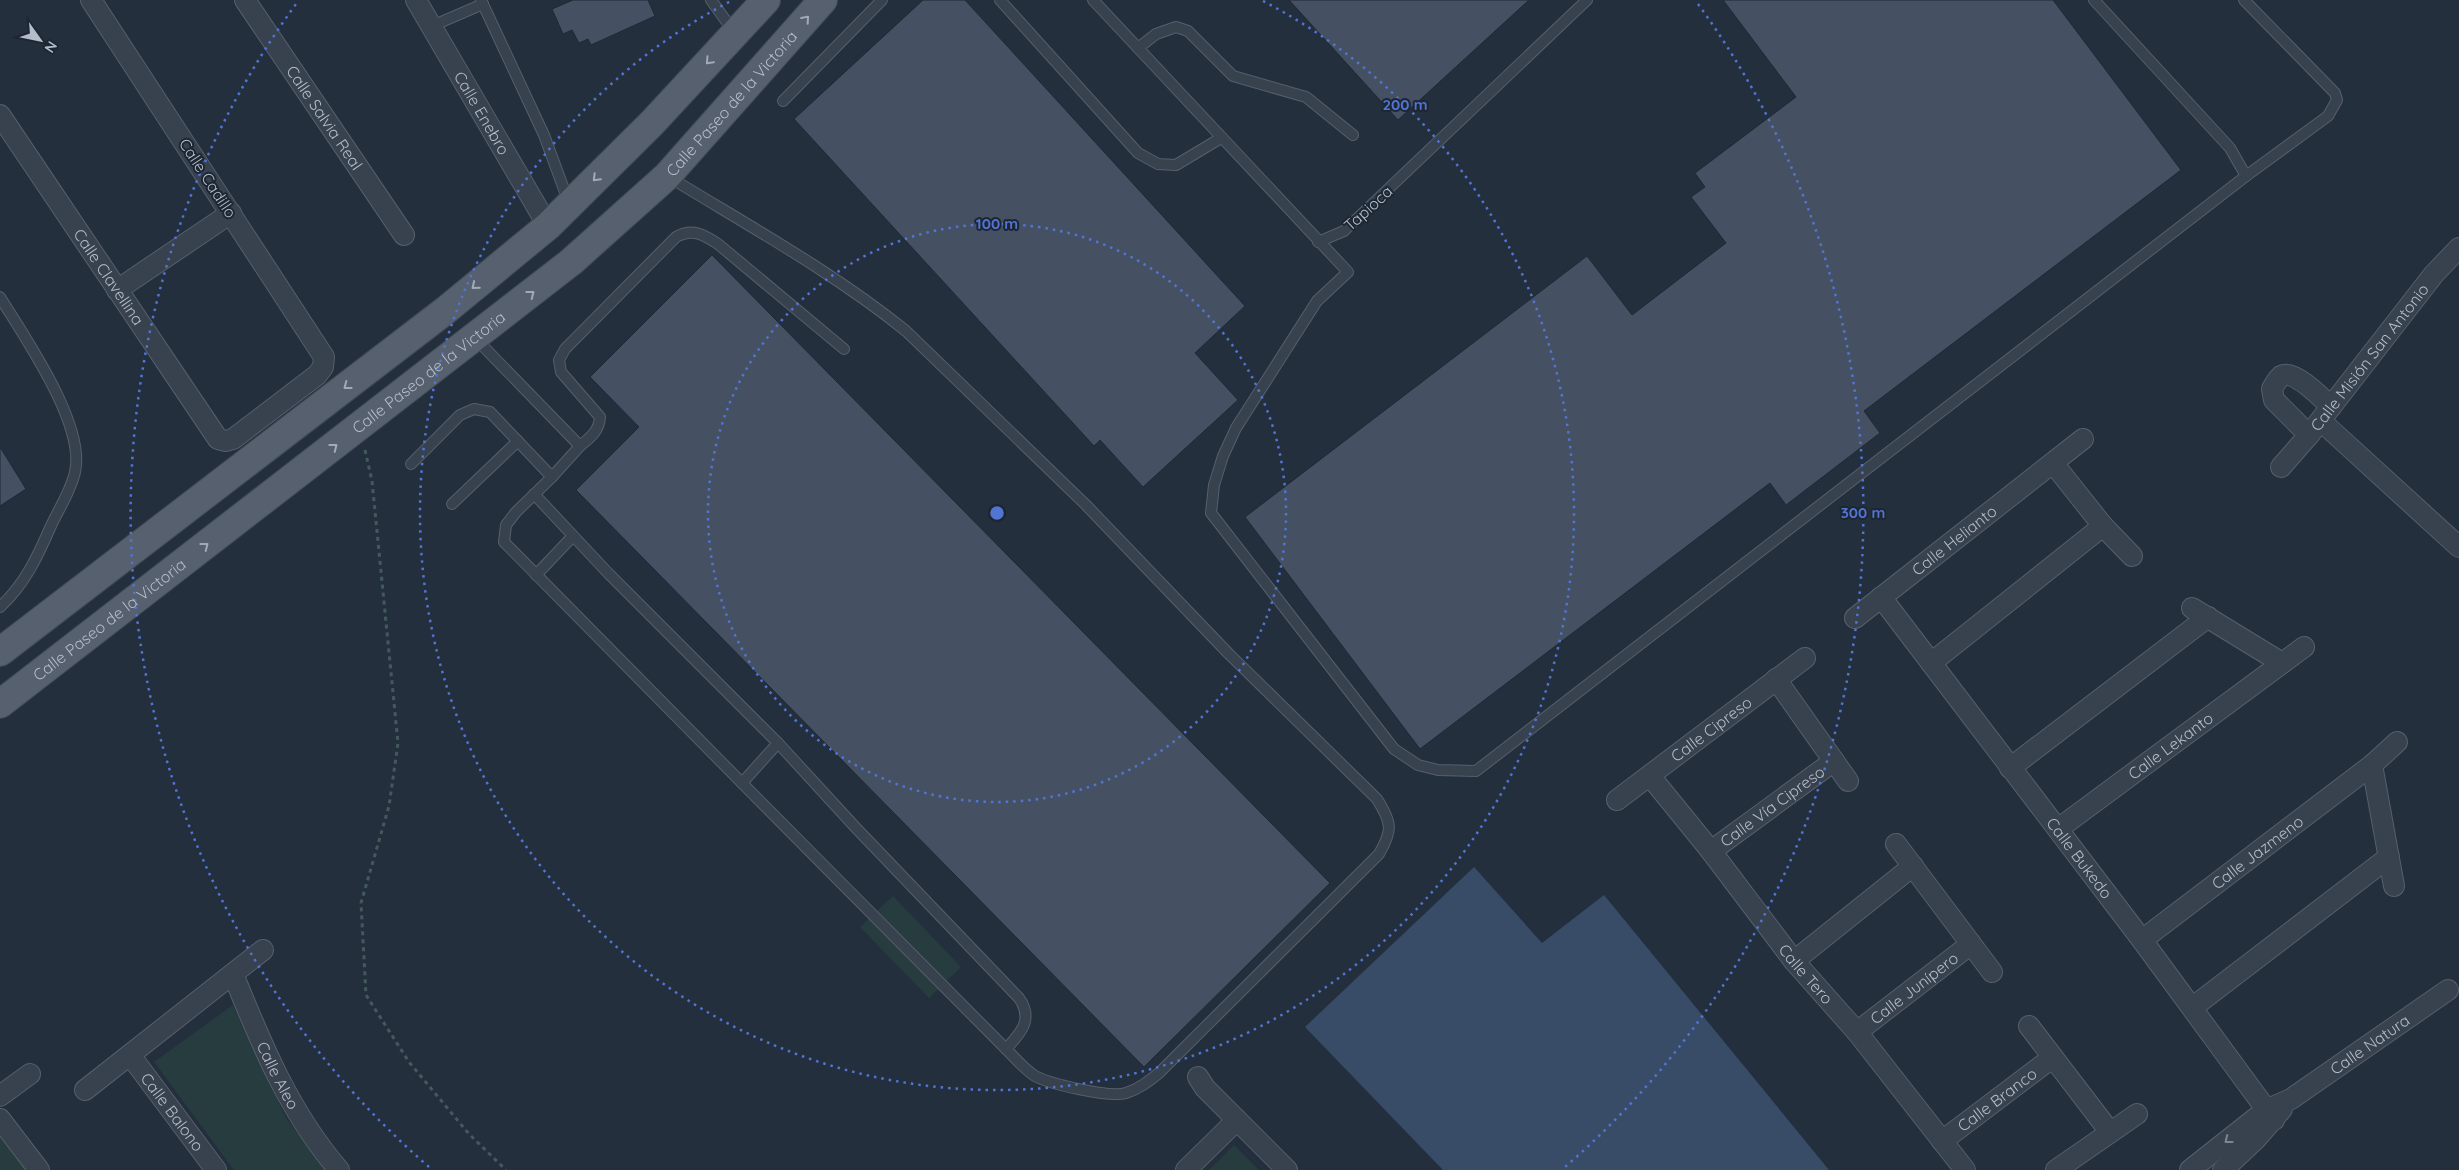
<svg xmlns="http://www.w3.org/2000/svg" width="2459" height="1170" font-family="Quicksand,sans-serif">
<rect width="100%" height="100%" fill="#242f3e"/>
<g fill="#263c3f">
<polygon points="893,896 961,967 929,998 860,927"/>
<polygon points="233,1005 286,1118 325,1170 234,1170 154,1062"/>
<polygon points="0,1132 28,1170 0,1170"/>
<polygon points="1234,1145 1259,1170 1209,1170"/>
</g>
<polygon fill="#394c67" points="1474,867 1542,943 1604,895 1829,1170 1443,1170 1305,1027"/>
<g fill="#455162" stroke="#1f2835">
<polygon points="573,0 648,0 655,16 591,45 588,39 579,43 572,30 563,34 552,9"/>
<polygon points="923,0 965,0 1245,306 1195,353 1238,400 1143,487 1100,440 1094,446 794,119"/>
<polygon points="1289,0 1529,0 1398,120"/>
<polygon points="1723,0 2053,0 2181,170 1864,411 1880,433 1786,505 1770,483 1420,749 1245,517 1587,256 1632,315 1726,243 1691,197 1705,187 1695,173 1796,97"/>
<polygon points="712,255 1330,883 1144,1067 576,490 639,427 590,377"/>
<polygon points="0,447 26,489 0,506"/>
</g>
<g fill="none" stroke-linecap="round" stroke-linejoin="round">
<g stroke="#565f6c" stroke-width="12">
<g id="service">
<polyline points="481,0 544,135 569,203"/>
<polyline points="711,0 734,32"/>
<polyline points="1000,0 1138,153 1158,164 1176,165 1221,138"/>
<polyline points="1093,0 1348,272 1317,301 1236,428 1223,456 1214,485 1211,513 1394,749 1418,765 1438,770 1476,771 2246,176 2230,148 2094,0"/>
<polyline points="2244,0 2335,93 2337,100 2328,116 2246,176"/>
<polyline points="432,26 483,4"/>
<polyline points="1138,48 1156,34 1176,27 1188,31 1233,76 1306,97 1353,135"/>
<polyline points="783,101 882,0"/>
<path d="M 669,177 C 749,226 833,272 906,331 L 1086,505 L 1228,653 L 1377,799 C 1392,823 1393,830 1379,854 L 1159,1073 C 1149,1081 1139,1089 1126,1093 C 1110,1098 1050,1084 1035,1076 C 1024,1069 1015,1058 1006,1049 C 1021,1033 1034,1019 1019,998 L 856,828 L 778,743"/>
<polyline points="1318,242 1344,231 1587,0"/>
<path d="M 0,297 C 25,338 86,425 75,472 C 71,491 58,510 50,528 C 37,558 24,585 0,607"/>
<polyline points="475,338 580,446 552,477 516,512 506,525 504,542 742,783 778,743 608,573 534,494"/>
<path d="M 580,446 C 591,437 599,431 600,417 L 561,372 L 559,360 L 565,349 L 676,237 C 692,228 703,234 718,244 L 844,349"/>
<polyline points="411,464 460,415 474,409 490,412 552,477"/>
<polyline points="452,504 518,441"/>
<polyline points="536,575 573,536"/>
<polyline points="742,783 1006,1049"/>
</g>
</g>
<g stroke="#565f6c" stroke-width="22">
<g id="minor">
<path id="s1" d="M 245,0 L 404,235"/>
<path id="s2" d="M 416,0 L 548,226"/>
<path id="s3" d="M 0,115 L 218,439 L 226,441 L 233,439 L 317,375 L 323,367 L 324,357 L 91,0"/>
<polyline points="117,290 231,213"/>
<polyline points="2321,421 2459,547"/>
<path d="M 2309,435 L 2274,400 L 2272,389 C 2274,385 2278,379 2281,376 C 2293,368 2323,399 2331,407"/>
<polyline points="2053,463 2103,526 2132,556"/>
<path id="s4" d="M 2281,467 L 2309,435 L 2434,274 L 2459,248"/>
<path id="s5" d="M 1881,597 L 2142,940 L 2274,1120"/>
<polyline points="2192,608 2282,663"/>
<path id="s6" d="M 1855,618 L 2083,439"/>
<polyline points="1931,663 2103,526"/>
<polyline points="1776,679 1848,781"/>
<polyline points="2372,765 2394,886"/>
<polyline points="2010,768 2208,617"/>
<path id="s7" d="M 1650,776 L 1711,851 L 1794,961 L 1857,1032 L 1965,1170"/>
<path id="s8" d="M 1617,800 L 1805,658"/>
<path id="s9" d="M 2058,829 L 2304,647"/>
<polyline points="1896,844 1992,972"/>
<path id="s10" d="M 1711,851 L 1834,761"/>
<path id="s11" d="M 2142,940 L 2372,765 L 2397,742"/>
<polyline points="1794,961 1913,866"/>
<path id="s12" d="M 233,974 C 261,1043 289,1112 339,1170"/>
<polyline points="2193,1007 2389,857"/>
<polyline points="2029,1026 2110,1132"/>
<path id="s13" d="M 1857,1032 L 1971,944"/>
<path id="s14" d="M 130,1055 L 216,1170"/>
<polyline points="1198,1077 1205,1088 1287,1170"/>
<polyline points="85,1090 263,950"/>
<polyline points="0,1096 30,1074"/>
<polyline points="0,1119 39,1170"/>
<path id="s15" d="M 1942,1141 L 2052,1058"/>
<polyline points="1186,1170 1237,1120"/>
<polyline points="2056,1170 2137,1114"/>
<path id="s16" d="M 2190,1170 L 2266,1110 L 2291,1099 L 2448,990"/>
<polyline points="2223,1170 2256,1139 2282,1109"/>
</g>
</g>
<g stroke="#414a57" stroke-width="30">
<g id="primary">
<polyline points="0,652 446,310 548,226 652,123 766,0"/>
<path id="s17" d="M 0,704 L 571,262 L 667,176 L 823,0"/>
</g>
</g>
<polyline stroke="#44595c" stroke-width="3" stroke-dasharray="4 4" stroke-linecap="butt" points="365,450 372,481 398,743 389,806 361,903 366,995 409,1062 469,1134 506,1170"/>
<use href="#service" stroke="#38414e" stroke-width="10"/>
<use href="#minor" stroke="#38414e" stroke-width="20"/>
<use href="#primary" stroke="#56606e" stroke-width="28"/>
</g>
<defs><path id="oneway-chevron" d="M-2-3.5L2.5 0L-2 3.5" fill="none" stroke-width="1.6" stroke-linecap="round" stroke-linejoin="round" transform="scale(1.25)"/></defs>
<g stroke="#a1aab7">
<use href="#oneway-chevron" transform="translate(806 19) rotate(-49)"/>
<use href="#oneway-chevron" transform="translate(709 61) rotate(133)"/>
<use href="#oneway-chevron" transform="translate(596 178) rotate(135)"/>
<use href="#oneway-chevron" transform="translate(475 286) rotate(140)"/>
<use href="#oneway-chevron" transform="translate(531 294) rotate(-38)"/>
<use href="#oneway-chevron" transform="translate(347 386) rotate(143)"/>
<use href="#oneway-chevron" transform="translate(334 447) rotate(-38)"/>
<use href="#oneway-chevron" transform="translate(205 546) rotate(-38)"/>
</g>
<use stroke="#7c8592" href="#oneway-chevron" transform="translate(2228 1140) rotate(142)"/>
<g fill="none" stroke="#5274d3" stroke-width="2.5" stroke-dasharray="2.5 5">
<circle cx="997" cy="513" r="289"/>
<path d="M1263 1A577 577 0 1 1 731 1"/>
<path d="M429 1167A866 866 0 0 1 296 4M1698 4A866 866 0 0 1 1565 1167"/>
</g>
<g text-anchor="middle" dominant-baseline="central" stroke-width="4" stroke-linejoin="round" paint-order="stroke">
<g font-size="16" fill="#b4bcc9" stroke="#1d2633">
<text stroke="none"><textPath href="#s17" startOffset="948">Calle Paseo de la Victoria</textPath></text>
<text stroke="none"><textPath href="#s2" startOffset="131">Calle Enebro</textPath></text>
<text stroke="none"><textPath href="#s1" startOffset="142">Calle Salvia Real</textPath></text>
<text transform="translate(208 178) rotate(57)">Calle Cadillo</text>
<text transform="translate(1368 208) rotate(-42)">Tapioca</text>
<text stroke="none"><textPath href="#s3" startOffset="195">Calle Clavellina</textPath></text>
<text stroke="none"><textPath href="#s4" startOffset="141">Calle Misión San Antonio</textPath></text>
<text stroke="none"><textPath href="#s17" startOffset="542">Calle Paseo de la Victoria</textPath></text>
<text stroke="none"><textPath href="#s6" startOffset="126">Calle Helianto</textPath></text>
<text stroke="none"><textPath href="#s17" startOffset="138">Calle Paseo de la Victoria</textPath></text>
<text stroke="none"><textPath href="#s8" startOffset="118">Calle Cipreso</textPath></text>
<text stroke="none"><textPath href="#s9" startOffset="140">Calle Lekanto</textPath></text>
<text stroke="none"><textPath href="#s10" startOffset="76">Calle Vía Cipreso</textPath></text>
<text stroke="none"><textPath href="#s11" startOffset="145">Calle Jazmeno</textPath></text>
<text stroke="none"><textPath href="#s5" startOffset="328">Calle Bukedo</textPath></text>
<text stroke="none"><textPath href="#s7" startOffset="252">Calle Tero</textPath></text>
<text stroke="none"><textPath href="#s13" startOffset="72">Calle Junípero</textPath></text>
<text stroke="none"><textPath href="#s16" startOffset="220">Calle Natura</textPath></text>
<text stroke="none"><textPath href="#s12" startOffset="111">Calle Aleo</textPath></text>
<text stroke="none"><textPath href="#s15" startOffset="69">Calle Branco</textPath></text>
<text stroke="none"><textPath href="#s14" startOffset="71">Calle Balono</textPath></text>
</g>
</g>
<circle cx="997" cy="513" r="8" fill="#5274d3" stroke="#1d2633" stroke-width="2.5"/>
<g font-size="15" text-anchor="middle" font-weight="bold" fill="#5274d3" stroke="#1d2633" stroke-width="4" stroke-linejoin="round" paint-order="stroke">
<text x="1405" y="110">200 m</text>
<text x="997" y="229">100 m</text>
<text x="1863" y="518">300 m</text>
</g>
<g transform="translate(40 40) rotate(123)" stroke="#1d2633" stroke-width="4" paint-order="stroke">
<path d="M0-4L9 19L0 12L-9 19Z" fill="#b4bcc9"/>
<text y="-8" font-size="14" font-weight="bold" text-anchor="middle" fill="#b4bcc9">N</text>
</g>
</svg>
